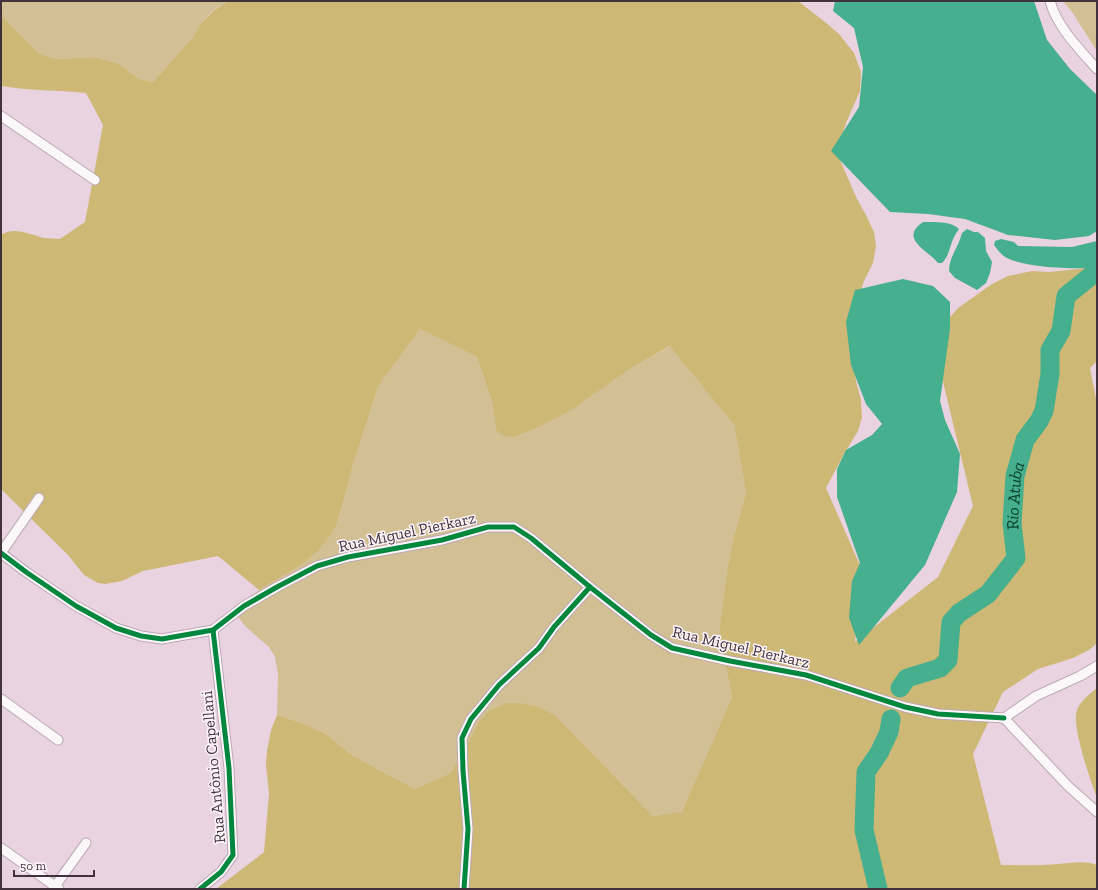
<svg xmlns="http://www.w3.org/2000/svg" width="1098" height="890" font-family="'Zilla Slab',serif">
<rect width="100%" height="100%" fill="#ead3e1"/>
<g fill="#d2bf93">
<polygon points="1,1 228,1 212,11 201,23 193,37 153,82 140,79 117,63 94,57 57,59 40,54 5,19 1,13"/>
<polygon points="1063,1 1097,1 1097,51 1072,12"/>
<polygon points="420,329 477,357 492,402 496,430 514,437 535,429 561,416 628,370 671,346 734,425 746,492 733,539 728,565 725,662 732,697 682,813 653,816 556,716 464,751 450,773 415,789 350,754 339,744 323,732 299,722 277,715 278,675 275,657 269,647 245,626 236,614 240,605 259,590 301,565 315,554 336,526 341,510 353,465 378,387"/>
</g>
<g fill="#cdb875">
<path d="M 228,1 L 798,1 L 825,22 L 839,34 L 854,53 L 861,72 L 860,91 L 846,123 L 837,153 L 857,199 L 866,215 L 874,232 L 876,246 L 873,263 L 864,281 L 848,330 L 856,381 L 861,400 L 862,418 L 858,431 L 844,454 L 826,488 L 862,570 L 855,642 L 938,577 L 973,506 L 937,357 L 941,327 L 958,308 L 992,284 L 1008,276 L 1032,271 L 1049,272 L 1097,267 L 1097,361 L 1090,368 L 1097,404 L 1097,643 L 1089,650 L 1073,658 L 1038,669 L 1003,692 L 973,754 L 1001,865 C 1020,865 1039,866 1057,864 C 1070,863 1085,860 1097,865 L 1097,889 L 216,889 L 264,852 L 269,794 L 266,765 L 267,751 L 271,730 L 277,715 L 299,722 L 323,732 L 339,744 L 350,754 L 415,789 L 450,773 L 464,751 L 479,722 L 489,711 L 506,703 L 519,703 L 536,706 L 556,716 L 653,816 L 682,812 L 732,697 L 725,662 L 721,649 L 720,628 L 728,565 L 733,539 L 746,492 L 734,425 L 670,346 L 628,370 L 577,406 L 561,416 L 535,429 L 514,437 L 504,436 L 496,430 L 492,402 L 477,357 L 420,329 L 378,387 L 353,465 L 341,510 L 336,526 L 327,540 L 315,554 L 301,565 L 259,590 L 218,556 L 143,571 L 122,581 L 105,584 L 98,583 L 84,575 L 68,555 L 1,489 L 1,235 C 14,226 31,235 44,238 C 49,238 55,239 60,239 L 85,222 L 103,125 L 86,93 C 58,90 29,91 1,86 L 1,13 L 5,19 L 40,54 L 57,59 L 94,57 L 117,63 L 140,79 L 153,82 L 193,37 L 201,23 L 213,11 Z"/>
<path d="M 1097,688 L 1097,798 C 1090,779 1074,733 1076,714 C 1077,704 1089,694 1097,688 Z"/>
</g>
<g fill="#46af8d">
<polygon points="835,1 1034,1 1047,40 1070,69 1097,95 1097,231 1089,236 1055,240 1008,235 965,219 928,214 890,212 831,151 859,107 863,67 854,28 833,11"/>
<path d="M 923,222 C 933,222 952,221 959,229 C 949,241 951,255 942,263 L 938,263 C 929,251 898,239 923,222 Z"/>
<path d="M 967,229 L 974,232 L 978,232 L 985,238 L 986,251 L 992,262 L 990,273 L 986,283 L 977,290 L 955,278 L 949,271 C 949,257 959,246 962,233 Z"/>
<path d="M 1001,239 L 1014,242 L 1018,246 L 1072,247 L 1097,241 L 1097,268 C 1074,269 1027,268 1007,258 C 1001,255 998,250 994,245 L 995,241 Z"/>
<polygon points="903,279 933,286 950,302 950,329 940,401 945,420 960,454 957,492 925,565 859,645 849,618 852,581 860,563 837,497 837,469 846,450 872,435 882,424 866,404 851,365 846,322 855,290"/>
</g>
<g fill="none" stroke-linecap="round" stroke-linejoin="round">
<g stroke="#46af8d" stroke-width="19">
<path id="s1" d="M 900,688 L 907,678 L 940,668 L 948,660 L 951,622 L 959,613 L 988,594 L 1016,558 L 1012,523 L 1015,476 L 1025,440 L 1039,421 L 1044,411 L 1050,374 L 1050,350 L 1061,331 L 1066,296 L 1092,275 L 1097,274"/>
<polyline points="878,889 864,830 866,772 879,753 889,732 891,719"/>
</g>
<g stroke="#baa9b3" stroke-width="11">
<g id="minor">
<path d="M 1050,1 C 1057,27 1080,50 1097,69"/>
<polyline points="1,116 95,180"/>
<polyline points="1,553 26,572 76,606 116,628 141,636 162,639 213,630 244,606 277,587 317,566 348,557 442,540 488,527 514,527 531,538 590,587 651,635 672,648 730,661 806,675 905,707 938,714 1004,718"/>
<polyline points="1,553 39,498"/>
<polyline points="1,699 58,740"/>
<polyline points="1004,718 1068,786 1097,812"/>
<polyline points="1004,718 1036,696 1080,676 1097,666"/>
<polyline points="1,848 59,889"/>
<polyline points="53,889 86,843"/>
<polyline points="200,889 221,872 233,855 229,768 213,630"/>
<polyline points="464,889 468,829 463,771 462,738 471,719 499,685 539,648 554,627 590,587"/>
</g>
</g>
<use href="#minor" stroke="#fcf8fa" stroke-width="9"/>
<g stroke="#fff6fb" stroke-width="8">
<g id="cycleway">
<polyline points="1,553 26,572 76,606 116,628 141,636 162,639 213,630 244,606 277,587 317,566 348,557 442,540 488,527 514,527 531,538 590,587 651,635 672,648 730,661 806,675 905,707 938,714 1004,718"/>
<polyline points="200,889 221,872 233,855 229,768 213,630"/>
<polyline points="464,889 468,829 463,771 462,738 471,719 499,685 539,648 554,627 590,587"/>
</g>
</g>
<use href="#cycleway" stroke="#00873e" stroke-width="5"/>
</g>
<g text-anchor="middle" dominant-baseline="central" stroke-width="3" stroke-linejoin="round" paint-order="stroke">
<g font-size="16" fill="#42323c" stroke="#fff6fb">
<text transform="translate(407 532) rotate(-12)">Rua Miguel Pierkarz</text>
<text transform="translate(741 647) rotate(13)">Rua Miguel Pierkarz</text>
<text transform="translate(213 767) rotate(-95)">Rua Antônio Capellani</text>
</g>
<g font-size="17" font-style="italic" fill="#083f28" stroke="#fff6fb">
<text stroke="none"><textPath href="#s1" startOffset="251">Rio Atuba</textPath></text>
</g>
</g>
<rect width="1098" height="890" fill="none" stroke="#42323c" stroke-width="4"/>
<path d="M14 870v6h80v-6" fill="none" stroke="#42323c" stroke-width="2"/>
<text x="20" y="870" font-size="12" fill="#42323c" stroke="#fff6fb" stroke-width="3" paint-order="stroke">50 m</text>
</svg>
